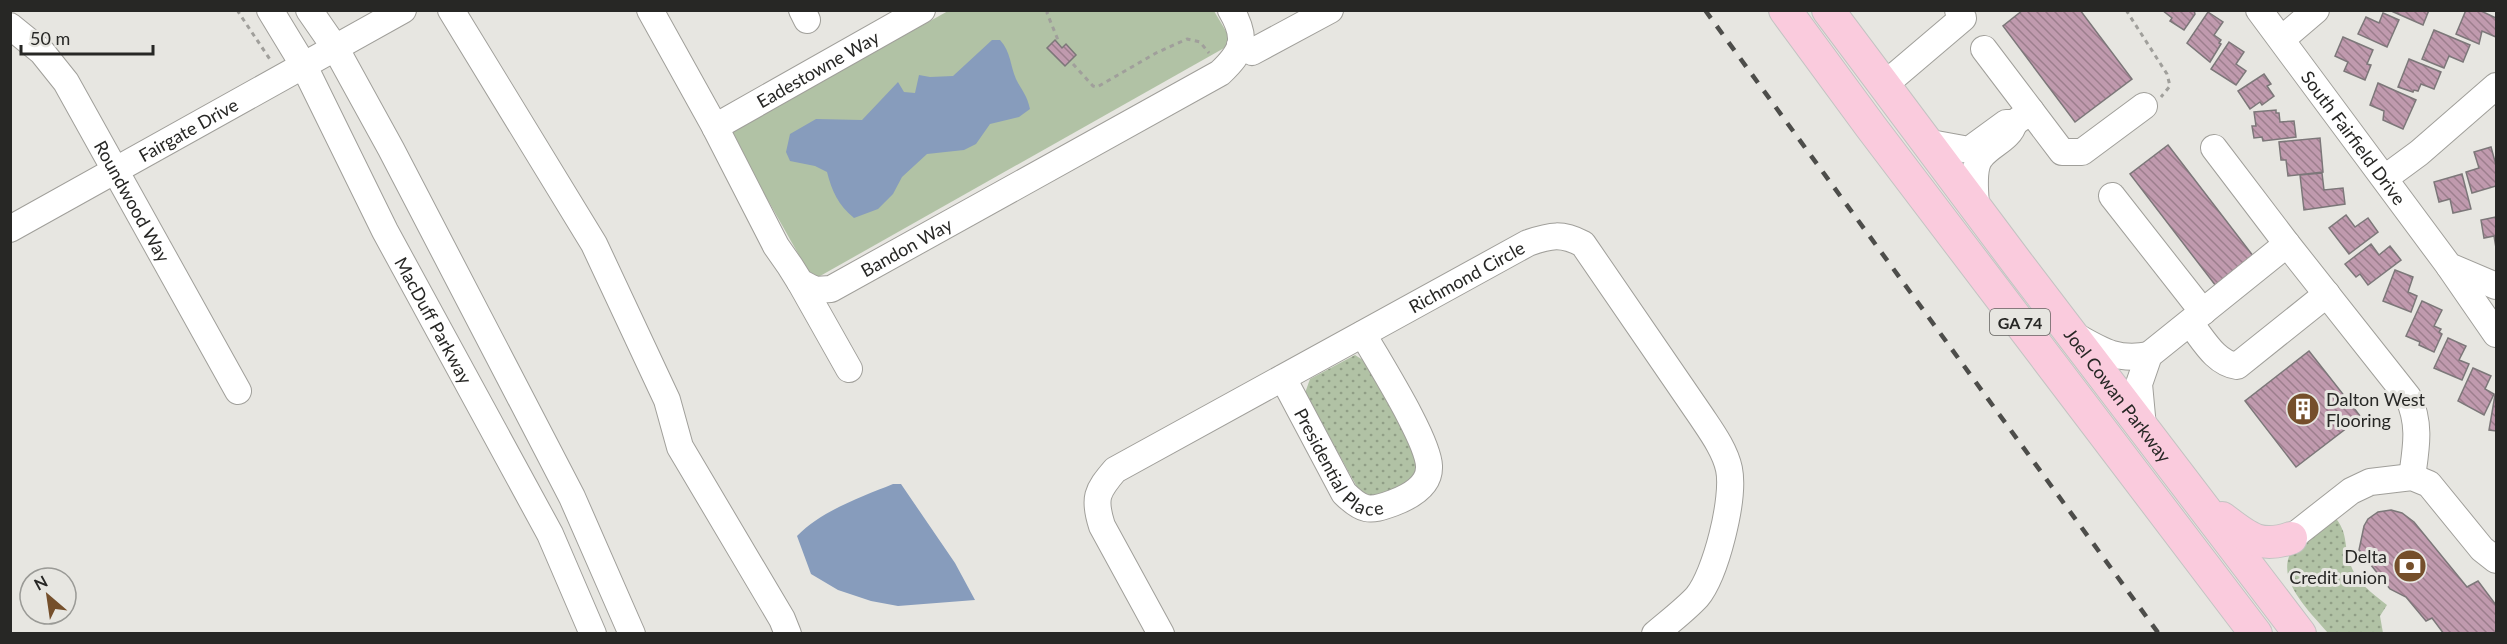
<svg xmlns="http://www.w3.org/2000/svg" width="2507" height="644" font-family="Lato,sans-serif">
<defs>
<pattern id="grass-dots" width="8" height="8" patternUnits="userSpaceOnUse" patternTransform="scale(1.5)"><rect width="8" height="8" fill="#b1c2a5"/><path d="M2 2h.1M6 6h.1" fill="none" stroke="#909e86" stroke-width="1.8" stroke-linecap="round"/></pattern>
<pattern id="building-back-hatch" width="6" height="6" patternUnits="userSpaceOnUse" patternTransform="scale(1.5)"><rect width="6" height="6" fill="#c09aae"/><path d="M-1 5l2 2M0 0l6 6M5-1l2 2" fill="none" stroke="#9c7e8d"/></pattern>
</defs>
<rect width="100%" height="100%" fill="#e7e6e1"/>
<g fill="url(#grass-dots)">
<path d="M 1355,355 L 1369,364 L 1417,453 C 1422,491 1399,496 1367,496 L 1357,487 L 1305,393 L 1310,379 Z"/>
<path d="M 2334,516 C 2349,534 2343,543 2350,563 C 2356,582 2372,593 2387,605 L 2380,616 L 2383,633 L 2328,633 C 2308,609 2266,572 2300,541 C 2310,532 2323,524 2334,516 Z"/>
</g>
<polygon fill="#b1c2a5" points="948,11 1214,11 1233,43 813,280 730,133"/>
<g fill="#879cbc">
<path d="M 992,40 L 1000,40 C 1011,52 1010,65 1016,79 C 1022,91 1027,95 1030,109 L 1019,117 L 990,124 L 976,144 L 964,150 L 927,154 L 902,177 L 893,194 L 878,209 L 854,218 C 838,205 832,191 827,172 L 815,166 L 790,161 L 786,152 L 790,134 L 816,119 L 862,120 L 898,82 L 904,92 L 915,93 L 919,75 L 930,77 L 953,76 Z"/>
<path d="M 893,484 L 901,484 L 955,563 L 975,600 L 898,606 L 871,601 L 838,590 L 811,574 L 797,536 C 821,511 861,497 893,484 Z"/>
</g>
<g fill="url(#building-back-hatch)" stroke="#7c7779" stroke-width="1.5">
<polygon points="2023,10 2080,10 2132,79 2075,122 2003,26"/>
<polygon points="2162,10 2194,10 2195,14 2184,30 2170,21 2172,18"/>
<polygon points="2389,10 2429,10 2423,25"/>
<polygon points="2466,10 2479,10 2496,18 2496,37 2482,31 2479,44 2456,34"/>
<polygon points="2208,12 2223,22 2214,35 2221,40 2219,43 2221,44 2210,62 2187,43"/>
<polygon points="2383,13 2399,20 2387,47 2358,34 2366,17 2379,23"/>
<polygon points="2434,30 2470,45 2463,62 2449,56 2444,68 2422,59"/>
<polygon points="2343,37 2373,50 2367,64 2371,65 2365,80 2344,71 2348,62 2335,56"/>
<polygon points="1055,40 1062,48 1066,44 1076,55 1065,66 1047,48"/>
<polygon points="2229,42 2244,52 2236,64 2246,71 2236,85 2211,69"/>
<polygon points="2409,59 2441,72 2434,89 2421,84 2418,91 2414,90 2413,92 2398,87"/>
<polygon points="2264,74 2271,84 2267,86 2274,96 2262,105 2260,102 2250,109 2238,91"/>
<polygon points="2378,83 2416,100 2403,129 2383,120 2384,111 2370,105"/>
<polygon points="2276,110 2276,113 2279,113 2280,122 2294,121 2296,137 2263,141 2262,137 2254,138 2252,126 2256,126 2254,112"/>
<polygon points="2320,138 2323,172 2288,176 2286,160 2281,160 2279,142"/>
<polygon points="2168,145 2257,261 2219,290 2130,174"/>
<polygon points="2491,147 2496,165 2496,186 2472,193 2466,172 2479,168 2474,152"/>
<polygon points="2322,173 2324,190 2343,188 2345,204 2304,210 2300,175"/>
<polygon points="2462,174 2471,209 2453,213 2450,199 2439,202 2434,182"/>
<polygon points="2346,215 2355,227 2368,218 2378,232 2349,254 2329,228"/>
<polygon points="2496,217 2496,248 2494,236 2484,238 2481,220"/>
<polygon points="2371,244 2379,255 2390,246 2401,260 2368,285 2360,274 2356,277 2345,264"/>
<polygon points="2395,270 2413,277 2408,292 2417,296 2411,312 2383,301"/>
<polygon points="2422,301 2442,310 2434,326 2441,329 2439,332 2442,334 2434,352 2419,345 2420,342 2406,336"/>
<polygon points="2448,338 2466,346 2459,360 2469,364 2462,380 2434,368"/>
<polygon points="2309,351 2361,417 2296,467 2245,401"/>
<polygon points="2473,368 2491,376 2485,389 2494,394 2484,415 2458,401"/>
<polygon points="2495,395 2496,395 2496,431 2489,430"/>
<polygon points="2391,510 2402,513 2414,522 2467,587 2478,581 2496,605 2496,634 2444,634 2432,618 2426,621 2406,597 2390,589 2359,550 2364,526 2368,519 2378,512"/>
</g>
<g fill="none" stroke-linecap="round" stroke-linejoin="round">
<g stroke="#a09f9a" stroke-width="28">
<g id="minor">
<path id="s1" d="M 270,10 L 304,66 L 385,231 L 550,534 L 593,634"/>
<polyline points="309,10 336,49 391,149 572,497 632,634"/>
<polyline points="451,10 594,244 667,400 680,447 782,619 788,634"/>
<path id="s2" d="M 650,10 L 715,127 L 776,246 L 790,266 L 800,282 L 815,290 L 831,289 L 1220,73 C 1243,51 1248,39 1231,10"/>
<polyline points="802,10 807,20"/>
<path id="s3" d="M 2259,10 L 2449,266 L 2496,286"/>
<path id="s4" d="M 10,26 L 42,52 L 66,82 L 238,391"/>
<polyline points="2282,39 2316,10"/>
<polyline points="1240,45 1252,52 1330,10"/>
<polyline points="1984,49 2031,111"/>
<polyline points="1883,86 1963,18 1958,10"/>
<polyline points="2014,123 2031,111 2062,152 2082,152 2144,106"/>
<path id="s5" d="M 715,127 L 922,10"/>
<path d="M 1925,142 L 1969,150 L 2006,123 L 2014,123 C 2010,139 1991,144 1981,157 C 1971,169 1976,194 1976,209"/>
<polyline points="2214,148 2287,244"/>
<polyline points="2385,178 2419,153 2496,86"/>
<polyline points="2112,196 2203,312"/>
<path id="s6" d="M 10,229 L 403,10"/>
<polyline points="2449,266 2496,334"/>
<polyline points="800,282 849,369"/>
<path d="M 2190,323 C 2203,339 2215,363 2237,366 L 2327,294"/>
<path d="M 2074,335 C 2102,351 2117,361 2149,355"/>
<path id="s7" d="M 1283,378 L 1344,493 C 1362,511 1369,512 1393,503 C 1409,497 1430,486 1429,466 C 1428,439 1378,361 1363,334"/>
<path d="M 2143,427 L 2139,384 L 2149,355 L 2287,244 L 2408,397 C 2421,424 2416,448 2412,477"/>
<polyline points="2291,538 2351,491 2370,482 2412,477 2429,484 2482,549 2496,560"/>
<path id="s8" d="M 1161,634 L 1102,526 C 1093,498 1097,491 1115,470 L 1528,243 C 1551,235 1562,233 1583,244 L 1701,416 C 1711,431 1725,450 1729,469 C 1735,498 1716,574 1697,597 C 1685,610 1669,622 1655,634"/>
</g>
</g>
<g stroke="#c3c3c2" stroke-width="34">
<g id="major">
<polyline points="1785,10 1871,127 2256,634"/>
<path id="s9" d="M 1828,10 L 2018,264 L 2300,634"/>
<path d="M 2222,518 C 2247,537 2259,549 2291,538"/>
</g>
</g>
<g stroke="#a09f9b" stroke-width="3" stroke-dasharray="4.5 4.5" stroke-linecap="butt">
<polyline points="237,10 271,61"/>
<polyline points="1048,10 1047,13 1058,40"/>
<polyline points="2126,10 2167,74 2170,86 2161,97"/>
<polyline points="1073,64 1093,86 1097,87 1156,53 1187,39 1200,42 1209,53"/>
</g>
<use href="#minor" stroke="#fff" stroke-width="26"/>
<use href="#major" stroke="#facbdd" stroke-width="32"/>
<polyline stroke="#4d4d4a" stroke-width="4.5" stroke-dasharray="10 10" stroke-linecap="butt" points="1705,10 2159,634"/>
</g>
<defs>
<g id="building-disc" transform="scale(1.725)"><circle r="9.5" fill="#754f2b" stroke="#e7e6e1"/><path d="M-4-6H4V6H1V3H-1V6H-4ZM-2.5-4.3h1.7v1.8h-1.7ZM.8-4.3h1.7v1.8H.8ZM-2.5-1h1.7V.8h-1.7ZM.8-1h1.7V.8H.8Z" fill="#fff"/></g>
<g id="bank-disc" transform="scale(1.725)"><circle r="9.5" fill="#754f2b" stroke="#e7e6e1"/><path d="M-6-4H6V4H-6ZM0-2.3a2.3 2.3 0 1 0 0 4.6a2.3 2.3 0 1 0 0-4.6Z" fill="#fff"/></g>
</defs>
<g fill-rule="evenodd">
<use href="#building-disc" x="2303" y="409"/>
<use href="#bank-disc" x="2410" y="566"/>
</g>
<g text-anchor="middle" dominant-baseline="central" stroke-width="6" stroke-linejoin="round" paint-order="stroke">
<rect fill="#e7e6e1" stroke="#61605d" stroke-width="1.5" x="1990" y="309" width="60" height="26" rx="4.5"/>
<g font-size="16" font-weight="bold" fill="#272725">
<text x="2020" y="322">GA 74</text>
</g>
<g font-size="18" fill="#272725" stroke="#e7e6e1">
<text stroke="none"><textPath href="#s5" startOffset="118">Eadestowne Way</textPath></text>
<text stroke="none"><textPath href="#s6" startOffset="204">Fairgate Drive</textPath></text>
<text stroke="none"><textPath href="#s3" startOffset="159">South Fairfield Drive</textPath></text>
<text stroke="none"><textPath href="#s4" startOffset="216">Roundwood Way</textPath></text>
<text stroke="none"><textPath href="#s2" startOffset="430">Bandon Way</textPath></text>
<text stroke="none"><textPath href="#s8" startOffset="586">Richmond Circle</textPath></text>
<text stroke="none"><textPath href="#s1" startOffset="351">MacDuff Parkway</textPath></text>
<text stroke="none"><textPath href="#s9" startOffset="482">Joel Cowan Parkway</textPath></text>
<text stroke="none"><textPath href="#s7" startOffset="105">Presidential Place</textPath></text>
</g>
<g font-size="18" fill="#272725" stroke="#e7e6e1" text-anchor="start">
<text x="2326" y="399">Dalton West<tspan x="2326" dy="21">Flooring</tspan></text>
<text x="2387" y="556" text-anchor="end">Delta<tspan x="2387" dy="21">Credit union</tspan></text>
</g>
</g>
<rect width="2507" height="644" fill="none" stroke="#272725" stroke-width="24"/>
<g transform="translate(48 596) rotate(331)"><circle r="28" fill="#e7e6e1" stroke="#9a9a96" stroke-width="1.5"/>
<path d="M0-4.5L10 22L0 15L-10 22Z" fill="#754f2b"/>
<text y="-9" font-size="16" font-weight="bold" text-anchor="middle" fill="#272725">N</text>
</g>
<path d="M21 45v9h132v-9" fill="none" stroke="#272725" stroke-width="3"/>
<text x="30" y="45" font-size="18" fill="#272725" stroke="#e7e6e1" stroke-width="4.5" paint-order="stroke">50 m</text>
</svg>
